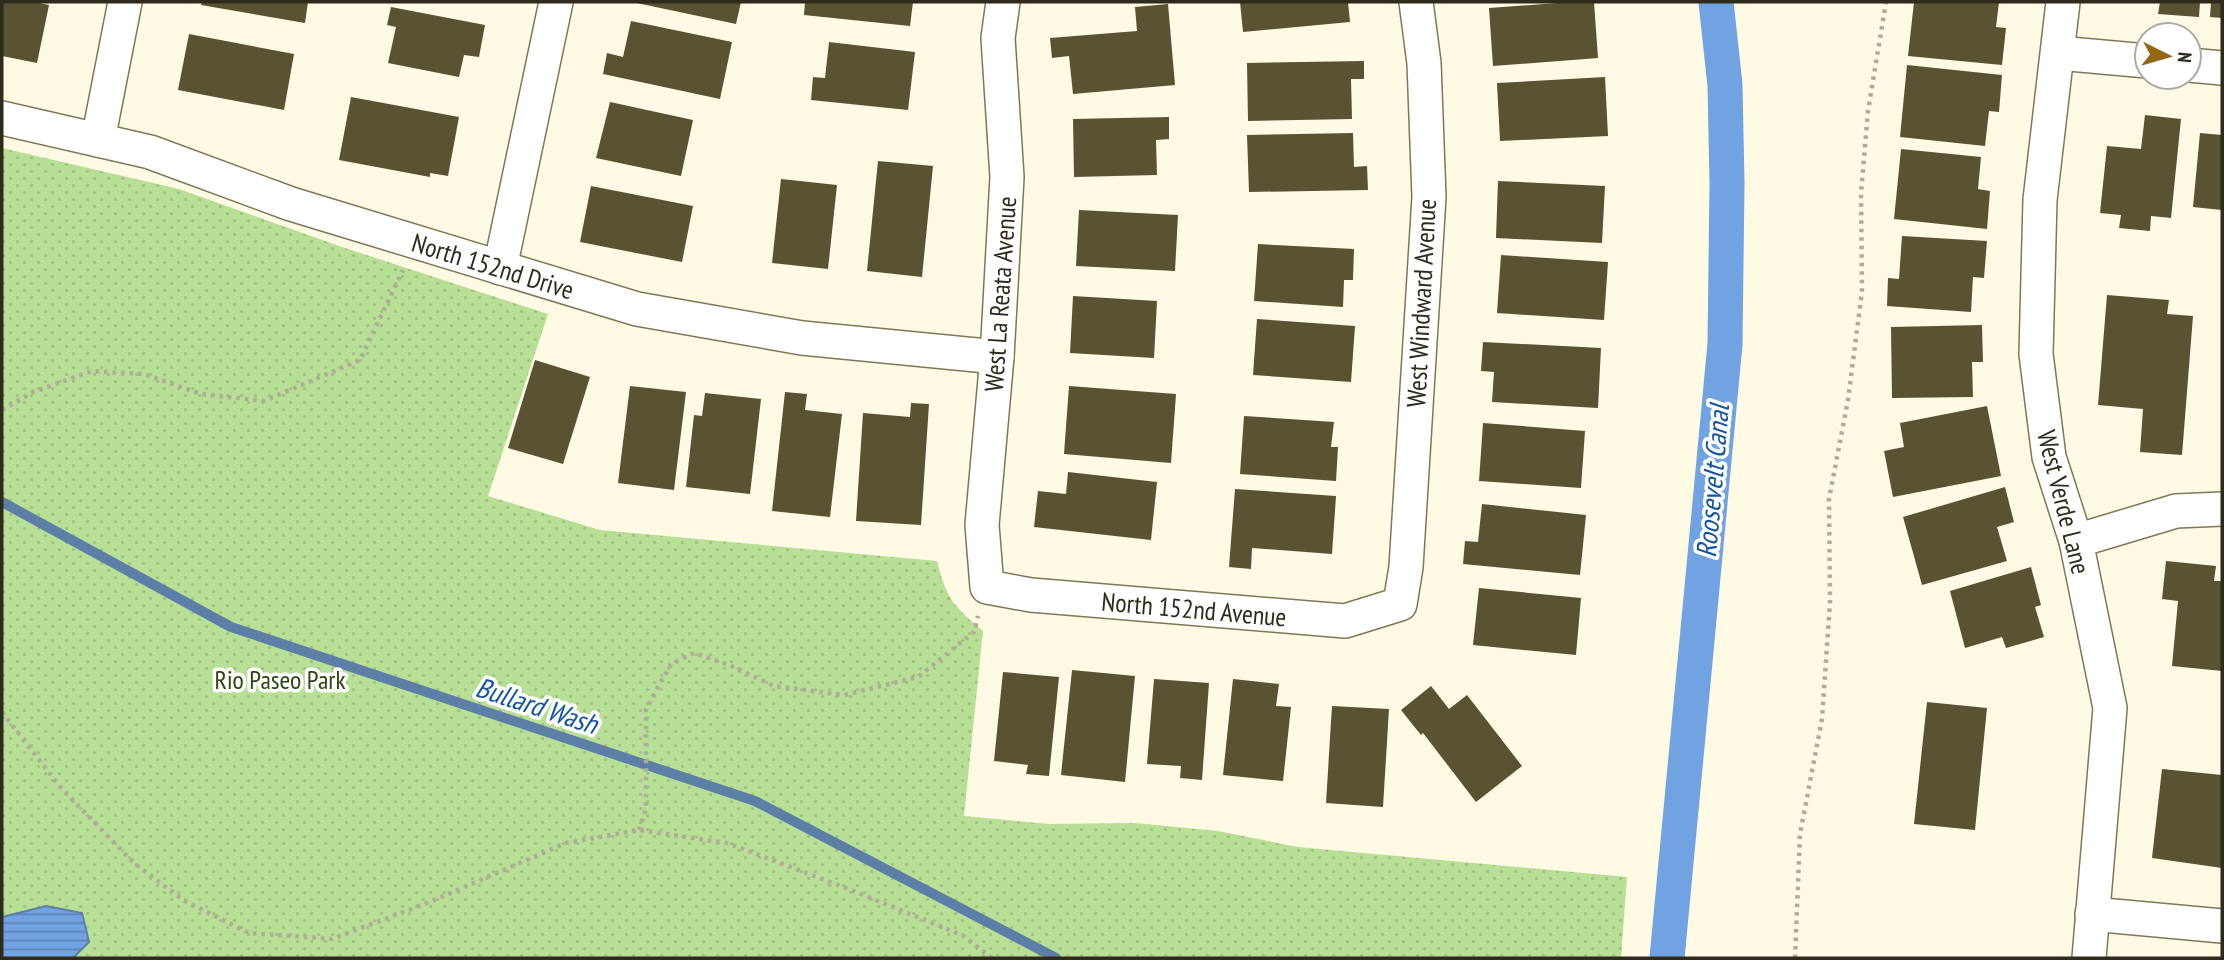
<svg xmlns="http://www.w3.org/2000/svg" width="2224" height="960" font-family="'PT Sans Narrow',sans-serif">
<defs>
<pattern id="park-dots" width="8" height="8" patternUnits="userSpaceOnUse" patternTransform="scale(1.75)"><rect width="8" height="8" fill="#b7df95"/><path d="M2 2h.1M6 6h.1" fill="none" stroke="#9ec080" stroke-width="1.8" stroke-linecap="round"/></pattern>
<pattern id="water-rules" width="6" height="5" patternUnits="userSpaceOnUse" patternTransform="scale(1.75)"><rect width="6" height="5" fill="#71a2e2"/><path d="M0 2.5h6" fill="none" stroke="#5d84b7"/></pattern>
</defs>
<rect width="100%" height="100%" fill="#fefae4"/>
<path fill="url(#park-dots)" d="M 2,148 L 179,189 L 342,247 L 548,314 L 488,496 L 600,530 L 937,561 C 946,598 954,607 983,631 L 964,816 L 1049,824 L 1135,823 L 1218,831 L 1298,847 L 1627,877 L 1621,958 L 2,958 Z"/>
<polygon fill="url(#water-rules)" stroke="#5d7ea7" stroke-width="2" points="46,906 82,913 89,942 73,958 2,958 2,917"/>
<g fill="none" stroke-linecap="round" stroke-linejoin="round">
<polyline stroke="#5d7ea7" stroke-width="10" points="2,502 231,627 755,801 1056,958"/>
<polyline stroke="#71a2e2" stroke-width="35" points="1667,958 1725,344 1727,183 1725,85 1716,2"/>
</g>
<g fill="#595333">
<polygon points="2,2 35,2 49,5 37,63 2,56"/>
<polygon points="202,2 308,2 305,23 201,5"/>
<polygon points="632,2 741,2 736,24"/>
<polygon points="805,2 913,2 910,26 804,15"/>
<polygon points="1240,2 1348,2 1350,22 1243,32"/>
<polygon points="1571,2 1594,2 1598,58 1493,66 1489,8"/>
<polygon points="1914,2 1999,2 1996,27 2006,28 2002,65 1908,56"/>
<polygon points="2160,2 2200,2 2199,17 2158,14"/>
<polygon points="2211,2 2222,2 2222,18 2210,17"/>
<polygon points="1168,4 1175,85 1073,94 1069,56 1052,58 1050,38 1137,31 1135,7"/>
<polygon points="391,7 485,25 479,57 464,55 459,77 388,63 396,27 387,25"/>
<polygon points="631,21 732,42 720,99 603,74 607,53 623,57"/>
<polygon points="189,34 294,54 284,110 178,90"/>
<polygon points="829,42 915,52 908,110 811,100 813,77 825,78"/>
<polygon points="1364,61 1364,79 1351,79 1352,119 1248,121 1247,63"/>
<polygon points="1907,65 2002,75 1999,112 1989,111 1985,146 1900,137"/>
<polygon points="1605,77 1608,136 1500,141 1497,83"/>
<polygon points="351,97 459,117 448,176 430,173 430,177 339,160"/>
<polygon points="610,102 693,120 681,176 596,158"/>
<polygon points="2145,115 2181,119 2171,218 2151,216 2150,231 2119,228 2121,215 2100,213 2107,146 2141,149"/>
<polygon points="1169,117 1169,139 1156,140 1157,175 1074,177 1073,119"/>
<polygon points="1353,133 1354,167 1367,166 1368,190 1249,192 1247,135"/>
<polygon points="2200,133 2222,135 2222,210 2193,207"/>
<polygon points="1901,149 1981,157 1978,189 1990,191 1987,229 1894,219"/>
<polygon points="878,161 933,166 922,277 867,271"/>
<polygon points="781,179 837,185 828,269 772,263"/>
<polygon points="1498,181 1605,186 1602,243 1496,238"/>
<polygon points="591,186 693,206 682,262 580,242"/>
<polygon points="1079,210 1178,215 1175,271 1076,266"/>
<polygon points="1902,236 1987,241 1984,278 1973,277 1971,312 1887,306 1888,278 1899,279"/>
<polygon points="1258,244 1354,249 1353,280 1344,280 1343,307 1254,301"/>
<polygon points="1501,255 1608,262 1604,320 1497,313"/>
<polygon points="2107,295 2169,300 2167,314 2193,316 2182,455 2140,452 2143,409 2098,405"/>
<polygon points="1073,296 1157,301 1154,358 1070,353"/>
<polygon points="1257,319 1355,326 1351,382 1253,375"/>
<polygon points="1982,325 1983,362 1972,362 1973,397 1892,398 1891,327"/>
<polygon points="1483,342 1601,348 1598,408 1492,402 1494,372 1481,371"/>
<polygon points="535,360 590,377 563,464 508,448"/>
<polygon points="630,386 686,392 674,490 618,483"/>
<polygon points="1069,386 1176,394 1171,463 1064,454"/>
<polygon points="785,392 807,394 805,410 842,414 830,517 772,511"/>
<polygon points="705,393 761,399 750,494 686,487 694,415 702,416"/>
<polygon points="911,403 929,404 921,525 856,521 863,413 910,417"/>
<polygon points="1987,406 2001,476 1893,497 1884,451 1904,447 1900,423"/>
<polygon points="1244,416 1334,422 1331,447 1338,447 1336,481 1240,474"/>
<polygon points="1483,423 1585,431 1581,488 1479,481"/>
<polygon points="1068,472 1157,482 1151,540 1034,527 1038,491 1066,494"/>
<polygon points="2005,487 2014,522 1997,527 2007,561 1922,585 1903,517"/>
<polygon points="1235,489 1336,496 1332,554 1252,548 1251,569 1229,567"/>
<polygon points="1482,504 1586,515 1580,575 1463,564 1465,541 1478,542"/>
<polygon points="2166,561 2216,566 2214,581 2222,581 2222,671 2172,666 2178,601 2162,599"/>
<polygon points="2031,567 2041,605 2035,607 2044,637 2006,648 2002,637 1965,648 1950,591"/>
<polygon points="1479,588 1581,598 1576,655 1473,645"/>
<polygon points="1072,670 1135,676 1125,782 1061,775"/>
<polygon points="1003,672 1059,677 1049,776 1026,774 1028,765 994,761"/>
<polygon points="1154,679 1209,683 1202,780 1180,778 1181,766 1147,764"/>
<polygon points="1233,679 1279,684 1276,706 1291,707 1283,781 1223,775"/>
<polygon points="1431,686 1449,709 1467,695 1522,766 1476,802 1423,733 1421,735 1401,710"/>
<polygon points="1927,702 1987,708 1975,830 1914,824"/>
<polygon points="1332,706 1389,709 1383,807 1326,803"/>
<polygon points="2162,769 2222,775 2222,868 2152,858"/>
</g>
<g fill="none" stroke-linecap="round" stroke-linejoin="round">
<g stroke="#7f7857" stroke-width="36">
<g id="minor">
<polyline points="1003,2 998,38 1007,177 997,357 982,525 987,587 1031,595 1345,621 1400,604 1406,567 1429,197 1424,63 1416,2"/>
<polyline points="2063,2 2040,200 2036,354 2049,457 2076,541 2110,708 2089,958"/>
<polyline points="2058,53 2147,61"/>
<polyline points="2189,65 2222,68"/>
<polyline points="2,118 150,152 291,204 637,309 802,338 997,357"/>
<polyline points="98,140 125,2"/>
<polyline points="500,268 556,2"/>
<polyline points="2076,541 2176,511 2222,509"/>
<polyline points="2092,914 2222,926"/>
</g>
</g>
<g stroke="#afac99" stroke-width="4.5" stroke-dasharray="3.5 5" stroke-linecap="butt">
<polyline points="2,410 33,392 92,371 144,374 201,394 264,401 360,360 403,270"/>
<polyline points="2,712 61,788 134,863 183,900 249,933 332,939 432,901 566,843 639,830 727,843 846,888 962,935 992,958"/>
<polyline points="639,830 646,809 646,709 671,664 694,653 729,665 774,686 844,695 918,677 974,632 978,616"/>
<polyline points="1795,958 1800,834 1822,719 1830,602 1829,499 1848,400 1862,291 1861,193 1868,111 1886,2"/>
</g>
<use href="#minor" stroke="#fff" stroke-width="33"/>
</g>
<g text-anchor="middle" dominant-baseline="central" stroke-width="7" stroke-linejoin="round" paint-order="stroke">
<g font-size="26" fill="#2e2b1d" stroke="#fff">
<text transform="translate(493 266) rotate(17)">North 152nd Drive</text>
<text transform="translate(1000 294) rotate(-86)">West La Reata Avenue</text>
<text transform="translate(1421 303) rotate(-87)">West Windward Avenue</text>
<text transform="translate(2064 502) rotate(76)">West Verde Lane</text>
<text transform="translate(1194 609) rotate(5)">North 152nd Avenue</text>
</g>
<g font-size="26" fill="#2e4612" stroke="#fff">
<text x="280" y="679">Rio Paseo Park</text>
</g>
<g font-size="28" font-style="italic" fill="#1354a0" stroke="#fff">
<text transform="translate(1712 481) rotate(-85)">Roosevelt Canal</text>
<text transform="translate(537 705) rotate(18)">Bullard Wash</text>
</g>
</g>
<rect width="2224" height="960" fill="none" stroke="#2e2b1d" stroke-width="7"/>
<g transform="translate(2168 56) rotate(95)"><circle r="33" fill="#ffffff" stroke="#abaaa5" stroke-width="2"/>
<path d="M0-5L12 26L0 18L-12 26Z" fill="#936713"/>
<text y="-10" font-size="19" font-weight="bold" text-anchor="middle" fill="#2e2b1d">N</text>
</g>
</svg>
